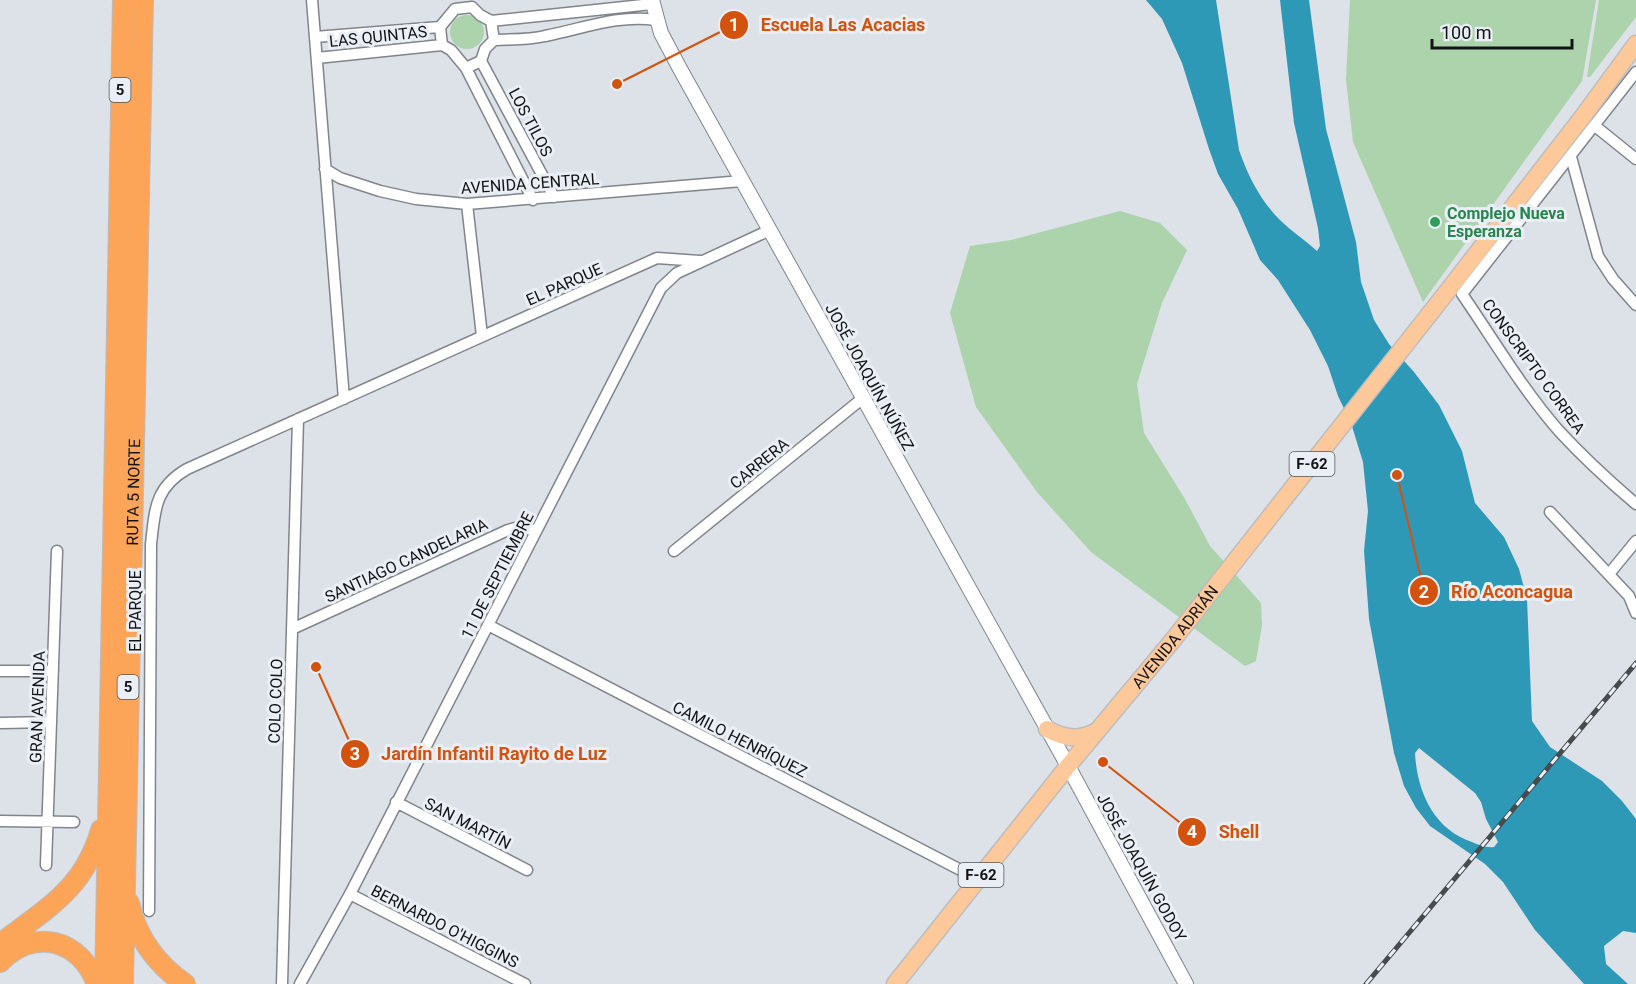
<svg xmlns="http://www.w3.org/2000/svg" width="1636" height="984" font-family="Roboto,sans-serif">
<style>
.green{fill:#acd3ac}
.water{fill:#2e98b7;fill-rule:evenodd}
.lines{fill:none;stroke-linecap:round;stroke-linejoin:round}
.minor-casing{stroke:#81858b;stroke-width:13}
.tertiary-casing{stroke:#81858b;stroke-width:16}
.primary-casing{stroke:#bdbdbe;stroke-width:19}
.motorway-casing{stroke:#bdbdbe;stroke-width:22}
.minor{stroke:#fff;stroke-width:10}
.tertiary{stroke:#fff;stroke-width:14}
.primary{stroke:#fdc89a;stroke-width:16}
.motorway{stroke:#fca457;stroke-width:20}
.rail-casing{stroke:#484b4e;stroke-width:5}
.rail{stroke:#eaeef5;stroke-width:3;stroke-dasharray:9;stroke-linecap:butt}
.leisure-dot{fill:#2e9e5b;stroke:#eaeef5;stroke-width:2}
.labels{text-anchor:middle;stroke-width:6;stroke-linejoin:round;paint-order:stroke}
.shield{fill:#eaeef5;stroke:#535559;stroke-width:1.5}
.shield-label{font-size:15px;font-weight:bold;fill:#121416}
.street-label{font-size:16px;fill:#121416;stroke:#eaeef5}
.leisure-label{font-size:16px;font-weight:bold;fill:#27864d;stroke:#eaeef5;text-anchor:start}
.leader{fill:none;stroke:#d3520d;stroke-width:2}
.callout-dot{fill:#d3520d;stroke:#eaeef5;stroke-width:2}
.mark-label{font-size:18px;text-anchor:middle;font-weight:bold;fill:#fff}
.callout-label{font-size:18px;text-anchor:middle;font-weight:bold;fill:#d3520d;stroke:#eaeef5;stroke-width:6;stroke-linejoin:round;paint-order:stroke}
</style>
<rect width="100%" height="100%" fill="#dde1e8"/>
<!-- green -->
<path class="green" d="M1350 0H1596L1582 81 1423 302 1353 142 1346 79Z
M1599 0H1636V17L1590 77H1587Z
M450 32a17 17 0 1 1 34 0a17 17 0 1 1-34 0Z
M1120 211 1160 223 1187 250 1162 303 1137 384 1144 433 1185 499 1210 546 1261 603 1262 625 1256 661 1245 666 1091 552 1037 492 976 407 950 313 970 246 1011 240Z"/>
<!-- water -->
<path class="water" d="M1146 0H1216L1239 150C1248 176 1260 200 1280 220 1291 231 1305 240 1317 251L1320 246 1318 228 1294 123 1280 0H1309L1326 129 1356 242 1361 282 1374 320 1389 344 1414 372 1439 405 1462 451 1475 503 1504 537 1519 569 1527 599 1532 721 1550 747 1602 781 1622 801 1636 819V933L1623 931 1604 946 1606 964 1628 984H1584L1535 930 1503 882 1485 864 1430 826 1416 808 1404 786 1394 753 1369 619 1364 551 1368 511 1363 462 1351 423 1338 396 1328 366 1310 330 1278 280 1260 260 1238 209 1218 174 1209 149 1182 63 1162 19ZM1419 748 1475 793 1481 802 1486 819 1498 842 1494 847C1486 848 1479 845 1472 842 1433 829 1417 791 1415 753Z"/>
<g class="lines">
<!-- minor casing -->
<g class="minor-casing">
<path id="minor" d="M312 0 344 399
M491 21 652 4
M315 37 440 27
M494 40C511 39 529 40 545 36 582 29 618 14 656 20
M317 58 442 45
M481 61 554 197
M466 68 481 61 485 49 494 40 491 21 480 15 472 7 455 9 440 27 442 45 451 50 466 68 533 200
M1636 72 1462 294C1493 339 1523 390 1559 431 1583 457 1609 481 1636 504
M1595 126 1636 159
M1571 157 1598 256 1613 279 1636 305
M325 169 340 178 380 191 416 199 467 204 742 181
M467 204 482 336
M1550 512 1629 596 1636 613
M674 551 863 398
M1609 574 1636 541
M488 625 978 879
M292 629 508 530 515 528 536 530
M0 671H53
M0 723 51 722
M396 802 527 870
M0 821 74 822
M46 865 57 551
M350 894 525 984
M149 911 151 544C155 511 154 488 187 469L657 258 700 261
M282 984 298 419
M300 984 350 894 661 288 677 273 770 230"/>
</g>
<!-- tertiary casing -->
<g class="tertiary-casing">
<path id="tertiary" d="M652 0 661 33 679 67 1068 766 1186 984"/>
</g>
<!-- primary casing -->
<g class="primary-casing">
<g id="primary">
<path d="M1047 729C1063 738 1078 741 1095 732"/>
<path id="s1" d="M895 984 1068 766 1173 640 1450 288 1581 119 1636 44"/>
</g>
</g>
<!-- motorway casing -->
<g class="motorway-casing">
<g id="motorway">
<path d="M129 903C137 938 156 964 185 984"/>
<path d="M0 944C47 908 84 889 101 830"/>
<path d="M0 962C34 927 80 939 97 984"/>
<path d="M105 984 123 0"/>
<path id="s2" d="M123 984 143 0"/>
</g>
</g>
<!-- minor -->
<use href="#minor" class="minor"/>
<!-- tertiary -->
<use href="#tertiary" class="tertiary"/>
<!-- primary -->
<use href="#primary" class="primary"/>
<!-- motorway -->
<use href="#motorway" class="motorway"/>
<!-- rail casing -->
<g class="rail-casing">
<path id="rail" d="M1366 984 1636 663"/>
</g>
<!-- rail -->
<use href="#rail" class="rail"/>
</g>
<!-- markers -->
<circle class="leisure-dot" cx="1435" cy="222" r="6"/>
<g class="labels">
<!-- shield labels -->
<g class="shield">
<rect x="109.5" y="78" width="21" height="24" rx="4.5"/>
<rect x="1289.5" y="452" width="45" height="24" rx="4.5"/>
<rect x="117.5" y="675" width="21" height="24" rx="4.5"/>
<rect x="958.5" y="863" width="45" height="24" rx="4.5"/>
</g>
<g class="shield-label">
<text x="120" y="95">5</text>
<text x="1312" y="469">F-62</text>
<text x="128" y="692">5</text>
<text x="981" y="880">F-62</text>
</g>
<!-- street labels -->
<g class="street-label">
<text transform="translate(378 36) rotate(-6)" y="6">LAS QUINTAS</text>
<text transform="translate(531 122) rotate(62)" y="6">LOS TILOS</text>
<text transform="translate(530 183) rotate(-4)" y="6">AVENIDA CENTRAL</text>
<text transform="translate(564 284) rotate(-24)" y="6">EL PARQUE</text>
<text transform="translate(1534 366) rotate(54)" y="6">CONSCRIPTO CORREA</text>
<text transform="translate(870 377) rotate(61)" y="6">JOSÉ JOAQUÍN NÚÑEZ</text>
<text transform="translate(759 463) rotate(-39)" y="6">CARRERA</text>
<text dy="6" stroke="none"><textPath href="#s2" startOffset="492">RUTA 5 NORTE</textPath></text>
<text transform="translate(406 560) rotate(-25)" y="6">SANTIAGO CANDELARIA</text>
<text transform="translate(497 575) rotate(-63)" y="6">11 DE SEPTIEMBRE</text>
<text transform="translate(135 611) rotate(-90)" y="6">EL PARQUE</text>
<text dy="6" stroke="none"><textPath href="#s1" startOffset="446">AVENIDA ADRIÁN</textPath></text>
<text transform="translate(275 701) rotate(-88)" y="6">COLO COLO</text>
<text transform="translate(37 707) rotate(-88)" y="6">GRAN AVENIDA</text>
<text transform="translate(740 739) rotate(27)" y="6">CAMILO HENRÍQUEZ</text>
<text transform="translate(468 823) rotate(27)" y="6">SAN MARTÍN</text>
<text transform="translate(1142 867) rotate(61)" y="6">JOSÉ JOAQUÍN GODOY</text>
<text transform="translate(445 926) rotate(27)" y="6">BERNARDO O'HIGGINS</text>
</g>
<!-- leisure labels -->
<g class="leisure-label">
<text x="1447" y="219">Complejo Nueva<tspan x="1447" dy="18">Esperanza</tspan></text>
</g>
</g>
<!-- callouts -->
<path class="leader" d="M617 84L734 25M1397 475L1424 591M316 667L355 754M1103 762L1192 832"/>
<g class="callout-dot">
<circle cx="617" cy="84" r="6"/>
<circle cx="1397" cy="475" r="6"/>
<circle cx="316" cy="667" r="6"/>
<circle cx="1103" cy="762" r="6"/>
<circle cx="734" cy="25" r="15"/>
<circle cx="1424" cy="591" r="15"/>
<circle cx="355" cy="754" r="15"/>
<circle cx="1192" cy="832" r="15"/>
</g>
<g class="mark-label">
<text x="734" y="31">1</text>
<text x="1424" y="598">2</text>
<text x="355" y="760">3</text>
<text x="1192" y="838">4</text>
</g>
<g class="callout-label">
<text x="843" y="31">Escuela Las Acacias</text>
<text x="1512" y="598">Río Aconcagua</text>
<text x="494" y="760">Jardín Infantil Rayito de Luz</text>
<text x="1239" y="838">Shell</text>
</g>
<!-- scale -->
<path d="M1432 39v9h140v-9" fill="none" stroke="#121416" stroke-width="3"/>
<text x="1441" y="39" font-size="18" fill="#121416" stroke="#eaeef5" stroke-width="4.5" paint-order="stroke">100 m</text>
</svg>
